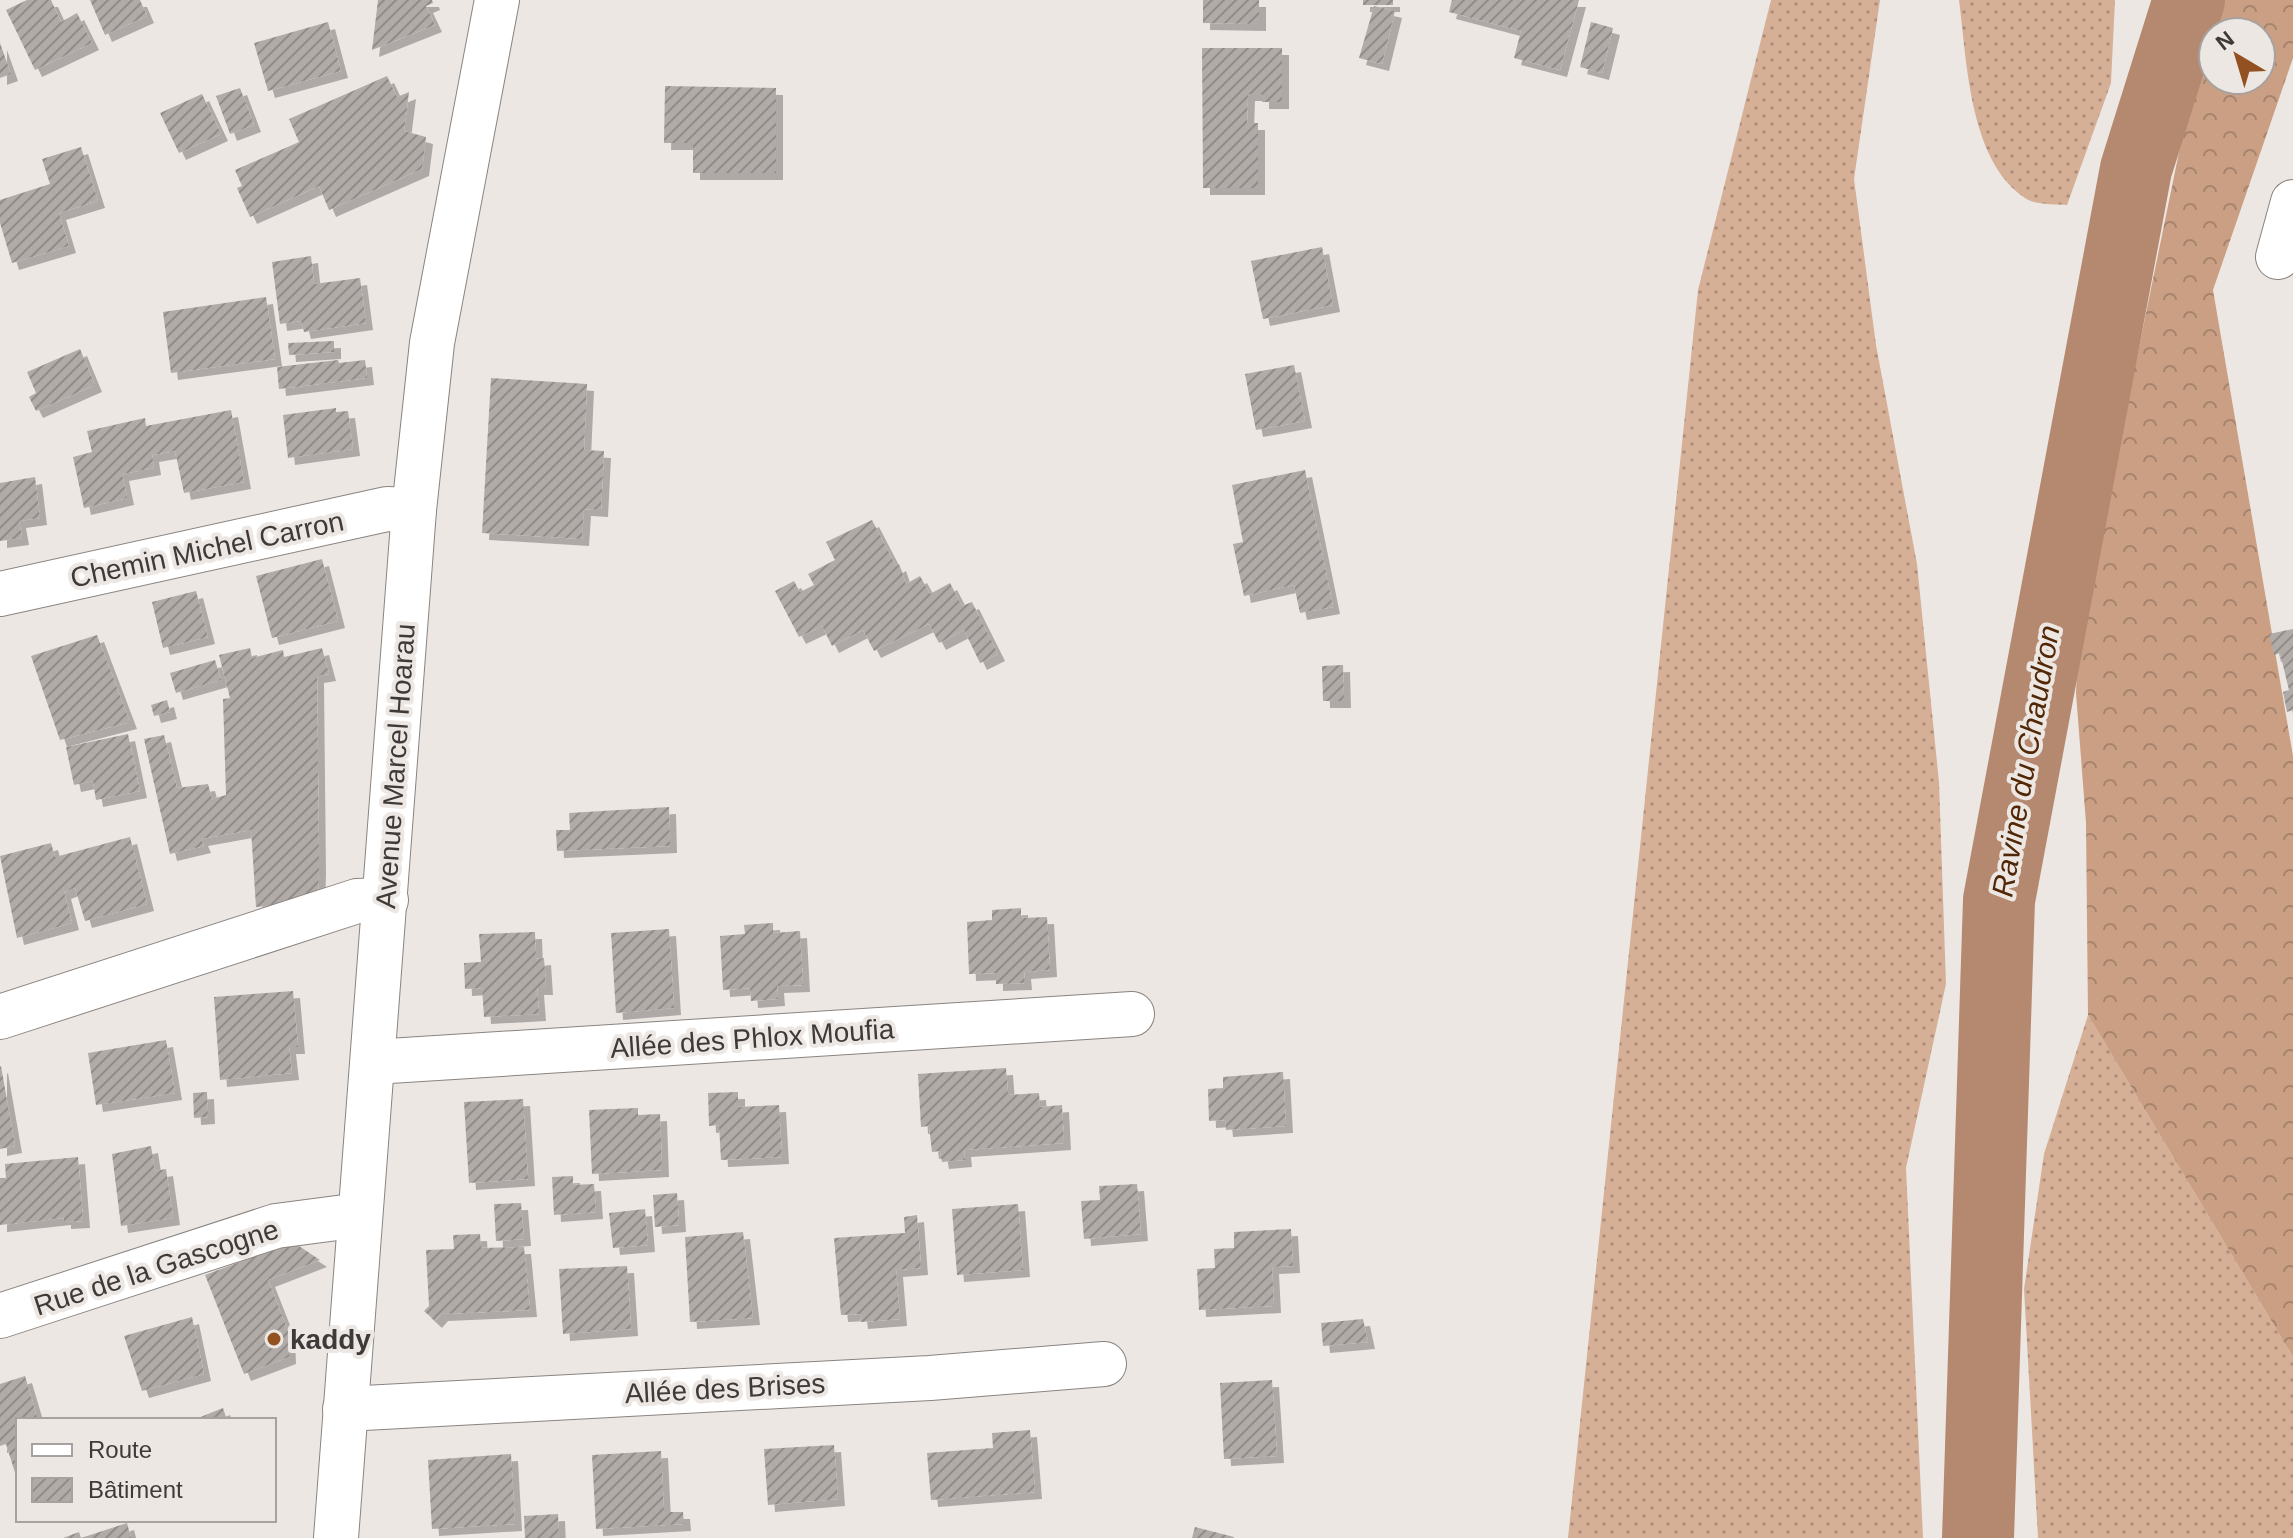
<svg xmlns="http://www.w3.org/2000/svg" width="2293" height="1538" font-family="Helvetica,sans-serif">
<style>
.grass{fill:url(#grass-dots)}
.forest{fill:url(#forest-crowns);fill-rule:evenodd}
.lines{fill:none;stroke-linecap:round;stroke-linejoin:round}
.river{stroke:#b5896f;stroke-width:72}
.building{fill:url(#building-hatch);filter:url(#shadow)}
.street-casing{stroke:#8a8481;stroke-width:46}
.secondary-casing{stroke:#8a8481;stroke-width:46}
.street{stroke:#fff;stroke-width:44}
.secondary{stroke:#fff;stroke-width:44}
.poi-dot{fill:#935020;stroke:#ede7e3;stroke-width:3}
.labels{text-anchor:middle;stroke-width:8;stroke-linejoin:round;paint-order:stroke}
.street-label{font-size:28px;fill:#3d3a39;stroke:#ede7e3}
.poi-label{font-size:28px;font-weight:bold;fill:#3d3a39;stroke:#ede7e3;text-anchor:start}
.water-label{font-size:30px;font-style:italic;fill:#512706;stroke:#ede7e3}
</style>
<defs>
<pattern id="grass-dots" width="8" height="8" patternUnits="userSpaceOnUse" patternTransform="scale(2)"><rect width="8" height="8" fill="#d6af97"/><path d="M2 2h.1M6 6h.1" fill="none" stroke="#af8f7c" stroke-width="1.8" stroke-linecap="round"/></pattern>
<pattern id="forest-crowns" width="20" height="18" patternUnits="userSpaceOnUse" patternTransform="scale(2)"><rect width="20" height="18" fill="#cb9f83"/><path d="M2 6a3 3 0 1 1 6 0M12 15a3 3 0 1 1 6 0" fill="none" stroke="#a6836c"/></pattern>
<pattern id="building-hatch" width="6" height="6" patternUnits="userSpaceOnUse" patternTransform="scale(2)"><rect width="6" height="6" fill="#b1aba7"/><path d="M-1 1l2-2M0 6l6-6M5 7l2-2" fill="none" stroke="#918c89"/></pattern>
<filter id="shadow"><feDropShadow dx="7" dy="7" stdDeviation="0" flood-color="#0004"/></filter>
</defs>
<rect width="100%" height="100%" fill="#ede7e3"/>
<!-- grass -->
<path class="grass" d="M1771 0H1880L1854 179 1876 345 1917 564 1939 782 1946 984 1906 1168 1923 1538H1568L1698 290Z
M1959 0H2115L2111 83 2067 205C2055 204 2034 205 2025 198 1969 161 1967 61 1959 0Z
M2088 1015 2293 1357V1538H2038L2024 1289 2044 1154Z"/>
<!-- forest -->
<path class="forest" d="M2216 0H2293V58L2213 290 2293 756V1357L2088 1015 2086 823 2076 693 2078 645 2203 35ZM2213 32H2261V80H2213Z"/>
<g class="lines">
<!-- river -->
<path class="river" d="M1978 1538 1999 900 2136 169 2189 0"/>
</g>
<!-- building -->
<path class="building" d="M27 0H51L61 22 77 13 92 43 35 70 6 10Z
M90 0H140L147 16 105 35Z
M378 0H432L433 3 426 6 435 25 372 50Z
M1203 0H1259V24L1203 23Z
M1363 0H1393V5H1363Z
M1452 0H1579L1560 70 1514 58 1521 31 1449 12Z
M1374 6 1395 11 1382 64 1359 58Z
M328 22 341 71 268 91 254 43Z
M1591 22 1613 28 1602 73 1580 67Z
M0 43 11 74 0 78Z
M1202 48H1282V102H1262V94H1248L1247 123H1258V188H1203Z
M387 76 397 97 409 92 404 131 426 137 422 169 329 210 319 186 250 217 237 188 242 186 235 170 299 142 289 119Z
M665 86 776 88V173H693V143H664Z
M240 88 254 125 230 134 216 96Z
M202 94 221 134 179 153 160 113Z
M81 147 98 201 59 213 69 246 12 263 0 223V200L50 184 42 159Z
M1322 247 1333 305 1263 319 1251 261Z
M311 256 314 284 360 278 366 323 304 332 301 321 280 324 272 262Z
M266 297 275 359 171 373 163 312Z
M334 341V352L289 355 288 343Z
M80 349 95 385 36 411 29 397 36 393 27 372Z
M338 360 339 363 365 360 367 378 279 389 277 367Z
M1294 365 1305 421 1256 430 1245 374Z
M491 378 587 384 584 450 604 451 601 510 584 509 582 539 482 533Z
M336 408V412L348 411 353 449 288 458 283 415Z
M231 410 244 482 184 493 175 451 152 455 154 468 122 474 127 498 84 508 73 457 92 452 87 431 145 418 146 426Z
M1305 470 1333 607 1300 613 1294 585 1244 596 1233 544 1243 542 1232 485Z
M35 477 40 518 19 521 22 538 0 541V483Z
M872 520 896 566 899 564 906 584 920 576 930 594 950 583 962 606 972 602 998 654 980 663 964 630 939 643 929 624 874 651 863 630 832 646 822 626 799 637 775 591 794 581 800 592 814 585 808 574 835 560 826 542Z
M322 559 338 621 272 638 256 576Z
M196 591 208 637 163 648 152 602Z
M2293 629V710L2287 712 2283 692 2289 690 2280 653 2274 655 2269 634Z
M97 635 130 722 60 740 31 656Z
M250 648 252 658 283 650 284 657 322 648 329 674 317 676 319 867 318 899 310 902 256 907 251 830 201 839 204 846 170 854 144 739 164 735 177 788 208 784 212 799 226 795 223 699 230 698 219 655Z
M215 660 221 680 176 693 170 673Z
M1343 665 1344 701H1323L1322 666Z
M167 700 170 712 154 716 151 705Z
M128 734 140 791 96 800 93 781 74 785 66 747Z
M669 807 670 846 557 851 556 830H570L569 813Z
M130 837 147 904 85 921 75 888 64 892 72 923 17 938 0 856 51 843 55 857Z
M1021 908V918L1047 917 1050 970 1024 972 1025 983 996 984V973L969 974 967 922 992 920V910Z
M773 923V933L800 931 803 985 777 986 778 999 751 1001 750 988 723 990 720 936 745 934 744 925Z
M669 929 674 1008 616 1013 611 933Z
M535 932 536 959 544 958 546 988H537L539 1014 484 1017 482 988 465 989 464 963 481 962 479 934Z
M293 991 298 1047H289L292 1073 220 1080 214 997Z
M166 1040 175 1093 96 1105 88 1053Z
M1 1066 15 1146 0 1149V1067Z
M1006 1068 1008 1095 1039 1093 1040 1107 1062 1105 1064 1143 964 1150 965 1160 942 1162 940 1151 932 1152 929 1126 921 1127 918 1074Z
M1283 1072 1286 1126 1226 1130 1225 1120 1209 1121 1208 1089 1223 1088V1077Z
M207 1092 208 1117 194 1118 193 1093Z
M738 1092V1107L779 1105 782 1157 721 1160 719 1125 709 1126 708 1093Z
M523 1099 528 1179 469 1183 464 1102Z
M638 1108V1115L660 1114 662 1170 592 1174 589 1110Z
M151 1146 155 1171 166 1169 173 1218 121 1226 112 1154Z
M78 1157 83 1221 64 1222V1218L0 1225V1178H6L5 1164Z
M573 1176V1185L594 1184 596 1212 554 1215 552 1177Z
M1137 1184 1141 1234 1084 1239 1081 1201 1100 1200 1099 1186Z
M677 1193 679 1225 655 1227 653 1195Z
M521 1203 524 1239 496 1241 494 1204Z
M1018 1204 1023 1270 957 1275 952 1209Z
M645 1209 648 1245 613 1248 609 1213Z
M917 1215 921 1268 896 1270 900 1319 861 1322 860 1314 841 1315 834 1238 905 1233 904 1217Z
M1291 1229 1293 1266 1272 1267 1274 1306 1199 1310 1197 1269 1215 1268 1214 1249 1234 1248V1232Z
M743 1232 753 1318 690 1322 685 1237Z
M480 1234 481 1248 524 1247 530 1310 441 1314 435 1321 424 1311 429 1306 426 1250 454 1249 453 1235Z
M293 1242 320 1260 268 1280 288 1331 289 1357 244 1374 205 1275Z
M627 1266 631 1329 563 1334 559 1269Z
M192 1317 204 1374 142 1391 124 1336Z
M1363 1319 1368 1342 1323 1346 1321 1323Z
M25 1376 38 1420H18L17 1479 6 1444 0 1446V1384Z
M1272 1380 1277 1456 1224 1459 1220 1383Z
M223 1408 227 1420H193Z
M1030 1430 1035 1492 931 1500 927 1453 993 1448 992 1433Z
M834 1445 838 1499 768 1505 764 1449Z
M661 1451 664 1512H683L684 1524 596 1529 592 1455Z
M511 1454 515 1524 432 1529 428 1460Z
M558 1514 559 1538H525L524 1516Z
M127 1523 131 1538H63L79 1532 81 1538Z
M1195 1527 1234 1537 1233 1538H1192Z"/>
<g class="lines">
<!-- street casing -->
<g class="street-casing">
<path id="street" d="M2278 257 2293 202
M0 594 387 509 414 510
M0 1017 357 901 386 900
M373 1062 1132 1014
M0 1316 276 1226 360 1215
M345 1409 930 1378 1104 1364"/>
</g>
<!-- secondary casing -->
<g class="secondary-casing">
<path id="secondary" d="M336 1538 414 510 432 343 497 0"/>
</g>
<!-- street -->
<use href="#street" class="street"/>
<!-- secondary -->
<use href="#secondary" class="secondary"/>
</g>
<!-- markers -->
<circle class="poi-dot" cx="274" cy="1339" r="8"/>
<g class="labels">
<!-- street labels -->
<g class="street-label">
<text transform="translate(207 549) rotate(-12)" y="10">Chemin Michel Carron</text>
<text transform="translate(395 766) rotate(-86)" y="10">Avenue Marcel Hoarau</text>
<text transform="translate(752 1038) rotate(-4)" y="10">Allée des Phlox Moufia</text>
<text transform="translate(156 1267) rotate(-18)" y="10">Rue de la Gascogne</text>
<text transform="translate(725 1388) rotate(-3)" y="10">Allée des Brises</text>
</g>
<!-- poi labels -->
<g class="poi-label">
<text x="290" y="1349">kaddy</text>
</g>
<!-- water labels -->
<g class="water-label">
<text transform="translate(2026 761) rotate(-80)" y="10">Ravine du Chaudron</text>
</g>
</g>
<!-- legend -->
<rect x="16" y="1418" width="260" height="104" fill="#ede7e3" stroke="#a7a29f" stroke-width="2"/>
<rect x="32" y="1444" width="40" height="12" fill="#ffffff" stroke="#a7a29f" stroke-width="2"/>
<text x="88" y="1458" font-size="24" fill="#3d3a39">Route</text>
<rect x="32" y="1478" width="40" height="24" fill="url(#building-hatch)" stroke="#a7a29f" stroke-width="2"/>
<text x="88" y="1498" font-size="24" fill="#3d3a39">Bâtiment</text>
<!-- north arrow -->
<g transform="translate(2237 56) rotate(322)"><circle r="38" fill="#ede7e3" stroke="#a7a29f" stroke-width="2"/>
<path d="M0-6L14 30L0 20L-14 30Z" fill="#935020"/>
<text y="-12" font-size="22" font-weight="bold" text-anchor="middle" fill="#3d3a39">N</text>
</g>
</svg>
